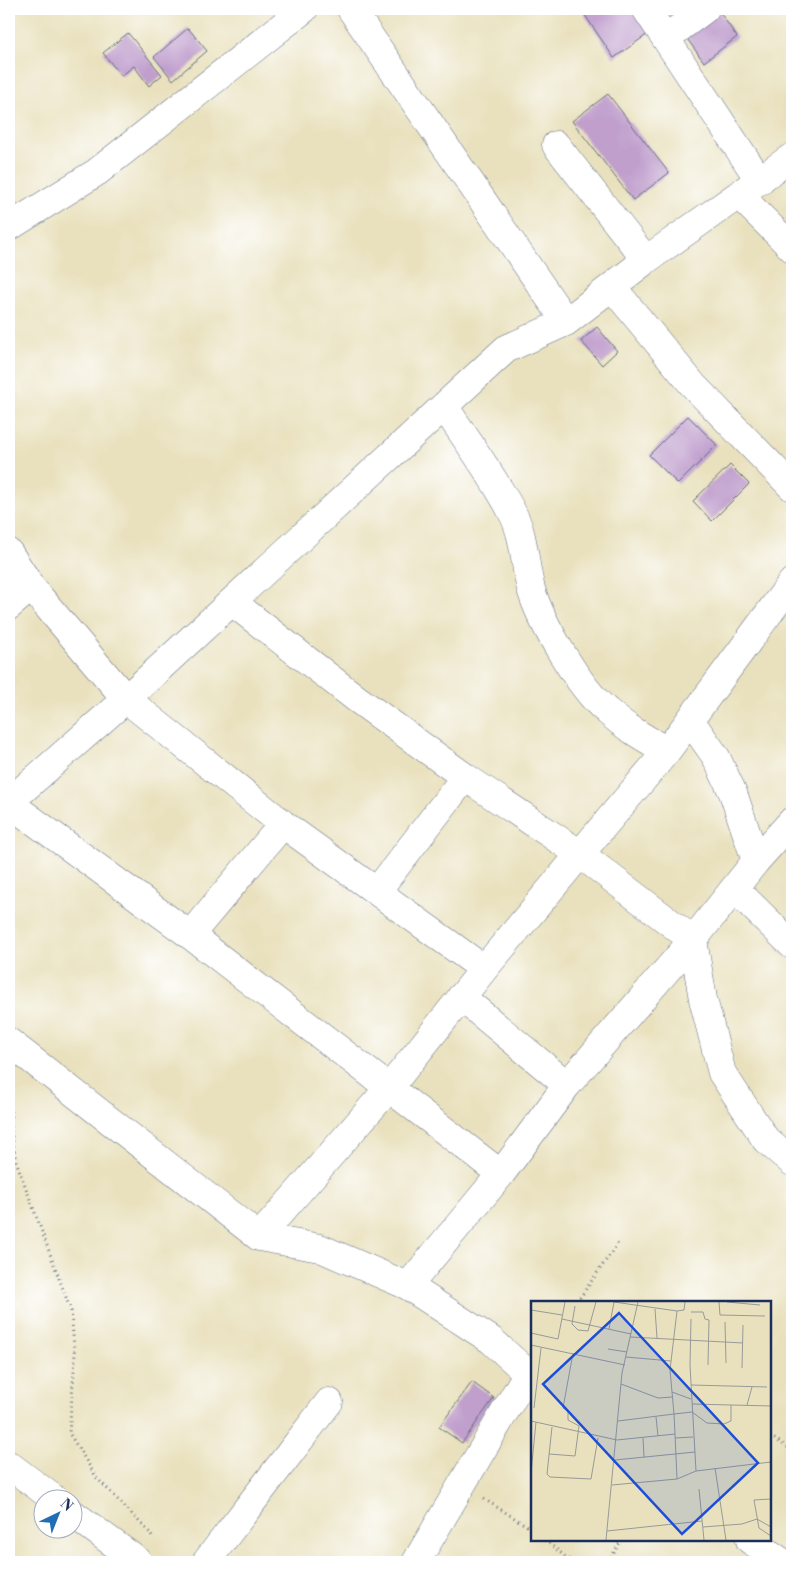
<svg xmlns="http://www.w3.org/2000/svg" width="801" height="1571" font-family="'Libre Bodoni',serif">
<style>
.building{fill:#c09fcd}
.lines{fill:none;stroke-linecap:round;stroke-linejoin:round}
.street-casing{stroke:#636d80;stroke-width:29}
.path{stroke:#636d80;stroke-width:3;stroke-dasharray:1 4;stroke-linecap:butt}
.street{stroke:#fff;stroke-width:28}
.inset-road{fill:none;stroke:#979a98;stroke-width:1}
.view{fill:#1d4ed8;fill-opacity:0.15;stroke:#1d4ed8;stroke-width:2.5}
.inset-edge{fill:none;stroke:#1b2f5e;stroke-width:2.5}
</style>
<rect width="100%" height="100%" fill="#fff"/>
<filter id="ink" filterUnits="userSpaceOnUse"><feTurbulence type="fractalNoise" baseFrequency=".02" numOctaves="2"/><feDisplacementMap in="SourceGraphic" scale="10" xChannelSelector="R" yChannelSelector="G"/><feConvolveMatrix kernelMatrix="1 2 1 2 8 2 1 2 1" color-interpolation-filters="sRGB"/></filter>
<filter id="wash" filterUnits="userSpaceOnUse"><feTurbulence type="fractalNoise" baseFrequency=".0096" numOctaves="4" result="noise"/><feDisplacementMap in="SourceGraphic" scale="20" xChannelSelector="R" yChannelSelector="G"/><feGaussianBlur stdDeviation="1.12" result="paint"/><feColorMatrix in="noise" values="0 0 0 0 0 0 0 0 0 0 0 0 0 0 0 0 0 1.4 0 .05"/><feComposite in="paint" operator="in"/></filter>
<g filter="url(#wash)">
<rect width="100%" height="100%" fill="#e9e1be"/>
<g id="blocks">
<!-- building -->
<path class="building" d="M591 9H637L652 31 614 58 584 14Z
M719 11 737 37 704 62 685 36Z
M188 28 207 51 173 80 154 57Z
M128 33 162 75 149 86 134 66 121 76 103 53Z
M608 94 669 173 633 200 572 121Z
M597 327 617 351 602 365 581 341Z
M688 416 717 445 678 484 649 455Z
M730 465 749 484 712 521 693 501Z
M472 1382 494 1398 462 1443 439 1427Z"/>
</g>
</g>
<g filter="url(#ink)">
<use href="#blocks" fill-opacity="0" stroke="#636d80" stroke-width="1"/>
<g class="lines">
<!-- street casing -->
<g class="street-casing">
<path id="street" d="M351 9 566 322
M646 9 760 181
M666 38 705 9
M556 145 646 260
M740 196 792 248
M9 227 97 172 304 9
M612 287 693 385 792 487
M444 406C467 441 493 475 512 512 525 536 524 564 531 589 541 623 580 689 607 711 625 727 646 739 667 751
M9 553 31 587 126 699 283 824 484 969 580 854 693 940 703 999 722 1073 766 1140 792 1162
M232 602 357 699 465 777 580 854 667 751 792 582
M9 606 31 587
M690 720 716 757 733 793 756 861
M9 802 126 699 506 349 566 322 646 260 792 157
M9 803 190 935 501 1174
M736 890 792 945
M377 891 465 777
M190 935 283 824
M461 997 567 1085
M9 1042 259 1237 320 1248 408 1286 491 1340 532 1377
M259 1237 389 1088 484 969
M408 1286 501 1174 567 1085 693 940 756 861 792 821
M9 1465 53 1498
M72 1513 139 1562
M750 1540 782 1562
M206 1562 329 1402
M416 1562 527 1374"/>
</g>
<!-- path -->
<path class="path" d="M10 1076 11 1130 16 1161 71 1311 75 1359 69 1433 97 1478 150 1533 153 1539
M577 1302 618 1243
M770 1436 792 1450
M484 1499 532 1529
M545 1540 572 1562
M609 1562 621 1540"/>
<!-- street -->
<use href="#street" class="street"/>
</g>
</g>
<!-- overview -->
<g transform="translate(531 1301)">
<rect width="240" height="240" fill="#e9e1be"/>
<path class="inset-road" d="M83 1 146 10M188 1 189 14 234 15M196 1 229 4M44 5 41 23 47 29 57 30 65 1M124 8 126 37M0 9 31 14M160 11H172L174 18 178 19 177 64M31 18 100 33M160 18 159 64 165 170M194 21 195 62M78 28 83 1M0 32 27 38 34 1M99 36 212 42M0 44 94 64M77 48 96 51M95 56 140 60M211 67 212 24M90 83 127 97 142 96M160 84 236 86M141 91 160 98M161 103 240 105M216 104 221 86M3 107 10 47M125 116 127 135M0 120 86 139 144 133 143 113 161 111 176 122 193 123 200 120V104M87 120 143 113 139 69 146 10 153 9 154 1M21 126 16 173 19 176 60 178 67 137M144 133 146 178M112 137 113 156M144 137 162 136M18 153 44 155 48 125 37 119V110L32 107 42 52M84 159 164 151M184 167 195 239M0 172 5 121M81 184 146 178 165 170 240 161M168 188 173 239M240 198 223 199 228 227 240 235M172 226 211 223 226 218 240 226M76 230 171 220M75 239 91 72 107 1"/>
<path class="view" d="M88 12 227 162 151 233 12 83Z"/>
<rect width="240" height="240" class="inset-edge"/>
</g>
<!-- margin -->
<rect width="801" height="1571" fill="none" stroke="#fff" stroke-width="30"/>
<!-- north arrow -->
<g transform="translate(58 1514) rotate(43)"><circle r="24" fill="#ffffff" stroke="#a4acbf"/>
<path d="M0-4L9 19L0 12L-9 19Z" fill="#1f6fb2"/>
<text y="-8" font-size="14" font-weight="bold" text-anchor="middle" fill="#1b2f5e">N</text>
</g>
</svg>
